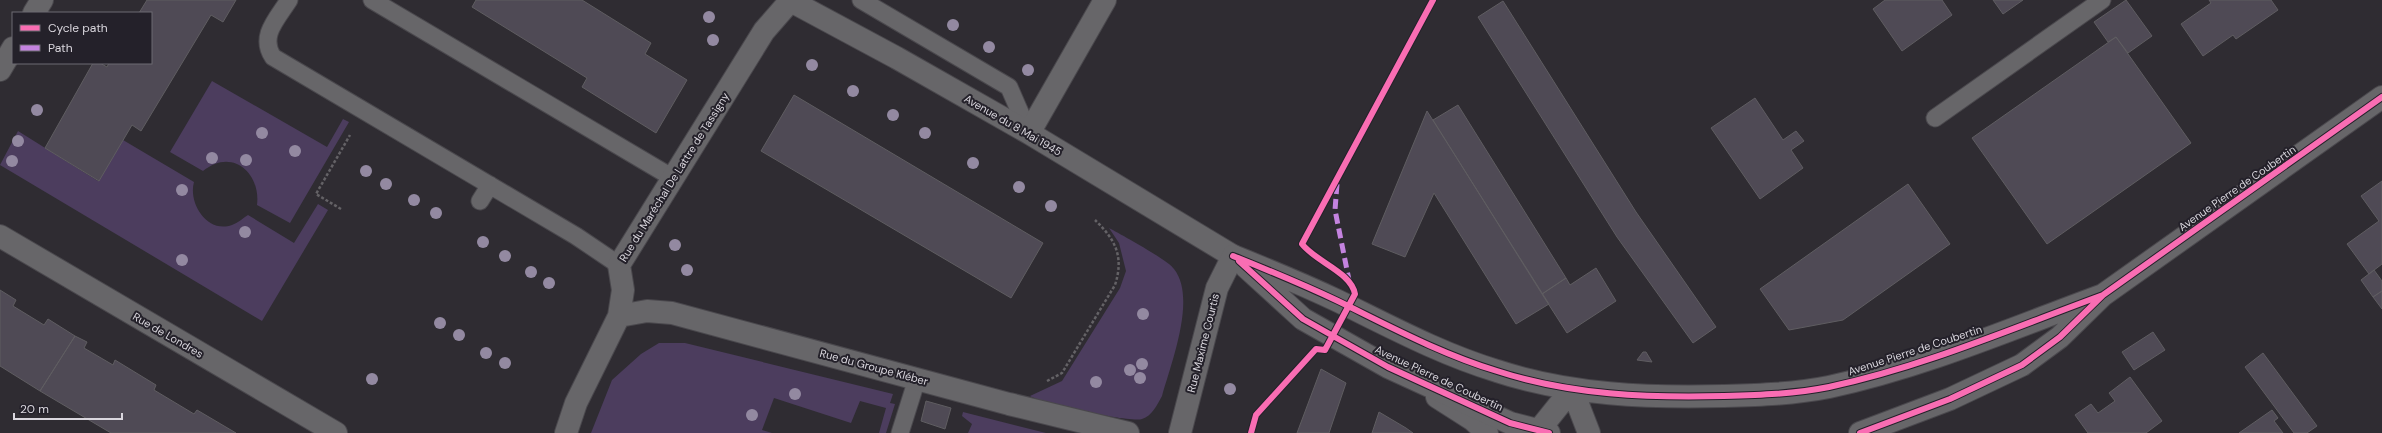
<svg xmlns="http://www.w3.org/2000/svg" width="2382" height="433" font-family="'DM Sans',sans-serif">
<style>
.green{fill:#4c3d5e}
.building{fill:#4f4a55;stroke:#5f5d61}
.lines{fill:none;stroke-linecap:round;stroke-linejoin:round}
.service-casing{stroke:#4a484d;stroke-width:19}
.minor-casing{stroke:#4a484d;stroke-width:24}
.tertiary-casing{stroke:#4a484d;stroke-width:24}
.path{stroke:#646266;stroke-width:2.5;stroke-dasharray:3 2;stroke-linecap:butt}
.service{stroke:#676669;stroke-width:17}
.minor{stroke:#676669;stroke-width:22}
.tertiary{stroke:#676669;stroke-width:22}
.quiet{stroke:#c483df;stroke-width:5;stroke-dasharray:10 5;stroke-linecap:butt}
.cycleway-casing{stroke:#24212a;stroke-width:8}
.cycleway{stroke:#f96db3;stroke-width:6}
.tree{fill:#9389a1}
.labels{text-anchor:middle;stroke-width:4;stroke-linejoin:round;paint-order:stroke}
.street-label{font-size:11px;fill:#dad7de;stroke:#24212a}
</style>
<rect width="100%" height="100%" fill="#2f2c32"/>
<!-- green -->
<path class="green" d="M212 81 327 147 343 119 349 122 290 223 257 205C261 173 232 147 203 171L170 152Z
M18 131 98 181 123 140 194 182C188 203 207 234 232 225 238 223 243 218 248 215L294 243 318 204 328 210 262 321 0 165Z
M1109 228C1122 235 1168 260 1174 269 1197 298 1171 363 1162 396 1157 405 1152 416 1142 419 1130 423 1041 403 1030 396L1062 381 1120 288 1126 271 1119 243Z
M659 343H685L893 394 890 403 895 404 886 433H879L886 408 860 401 851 423 774 398 762 430 772 433H591L612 380 641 354Z
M963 412 1046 433H968L972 424 962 416Z"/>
<!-- building -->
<path class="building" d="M147 0H236L223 22 211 15 141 131 132 125 99 181 45 148 93 63H100L107 67 109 63H151V13H139Z
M476 0H582L651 43 645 54 687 80 656 133 582 87 587 78 472 7Z
M1885 0H1942L1952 15 1902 51 1873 9Z
M1993 0H2023L2003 14Z
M2126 0 2152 36 2128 53 2116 37 2108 42 2094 22Z
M2209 0H2271L2278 10 2236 39 2233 35 2203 56 2181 24 2211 3Z
M1503 1 1636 212 1716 327 1693 343 1617 237 1478 17Z
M2116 37 2191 143 2047 244 1972 138Z
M794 95 1043 243 1011 298 761 151Z
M1755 98 1783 140 1796 131 1804 141 1791 150 1803 168 1760 199 1711 128Z
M1458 105 1566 278 1542 294 1433 120Z
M1427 111 1549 304 1516 324 1434 193 1405 257 1372 244Z
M2382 181V264L2369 274 2347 244 2379 221 2361 196Z
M1908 184 1950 244 1843 320 1789 330 1760 289Z
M1596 268 1616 301 1567 333 1542 294 1566 278 1570 285Z
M2374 270 2382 281V291L2373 297 2361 280Z
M0 290 16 300 13 306 44 325 48 319 75 336 40 391 0 366Z
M2382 291V309L2373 297Z
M2153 332 2165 350 2134 370 2122 352Z
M75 336 87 342 84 348 113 365 115 360 156 385 154 390 194 414 197 410 236 433H111L40 391Z
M1643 352H1646L1652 362 1637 360Z
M2263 353 2317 426 2307 433H2294L2245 367Z
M1321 369 1346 383 1329 433H1297Z
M2130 377 2162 421 2146 433H2088L2075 415 2091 404 2098 413 2115 401 2109 393Z
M926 401 951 408 945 429 921 421Z
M2272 410 2278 418 2274 421 2283 433H2239Z
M1379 412 1406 428 1413 433H1372Z"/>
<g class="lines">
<!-- service casing -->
<g class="service-casing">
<path id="service" d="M289 0C277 19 259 36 273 57L576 236 619 265
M372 0 673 178
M861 0 1009 87 1029 133
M1935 118 2102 0
M480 201 490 185
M900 433 917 379"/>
</g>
<!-- minor casing -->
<g class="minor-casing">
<path id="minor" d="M789 0 897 58 1029 133 1233 256
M34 13 42 0
M0 70 13 48
M1029 133 1105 0
M0 236 336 433
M619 316 647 311 672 313 1009 404 1128 433
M1437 397 1473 420 1487 433
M566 433 576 403 619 316 623 290 619 265 764 31 791 0"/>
</g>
<!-- tertiary casing -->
<g class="tertiary-casing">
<path id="tertiary" d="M1233 256C1268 270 1304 285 1338 301 1391 327 1441 354 1497 371 1570 395 1648 398 1724 396 1759 395 1794 394 1829 387 1923 367 2013 328 2103 295
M1246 267 1303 319 1388 367 1510 423 1549 433
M1539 430 1572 389 1589 433
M1180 433 1217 288 1233 256
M1860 433 1950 399 2022 365 2060 337 2103 295 2382 97"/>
</g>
<!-- path -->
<path class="path" d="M341 209 316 194 350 135
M1047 381 1062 373 1115 285C1124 257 1116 240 1095 220"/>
<!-- service -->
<use href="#service" class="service"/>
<!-- minor -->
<use href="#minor" class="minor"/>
<!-- tertiary -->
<use href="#tertiary" class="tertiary"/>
<!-- quiet -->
<path class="quiet" d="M1337 184 1335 210 1349 280"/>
<!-- cycleway casing -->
<g class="cycleway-casing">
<path id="cycleway" d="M1233 256C1268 270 1304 285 1338 301 1391 327 1441 354 1497 371 1570 395 1648 398 1724 396 1759 395 1794 394 1829 387 1923 367 2013 328 2103 295
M1239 261 1303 319 1388 367 1510 423 1549 433
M1251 433 1256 415 1316 349 1325 350 1355 294C1351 272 1316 262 1302 244L1433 0
M1860 433 1950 399 2022 365 2060 337 2103 295 2382 97"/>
</g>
<!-- cycleway -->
<use href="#cycleway" class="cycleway"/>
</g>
<!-- trees -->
<g class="tree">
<circle cx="709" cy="17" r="6"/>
<circle cx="953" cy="25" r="6"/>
<circle cx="713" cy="40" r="6"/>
<circle cx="989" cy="47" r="6"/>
<circle cx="812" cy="65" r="6"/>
<circle cx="1028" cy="70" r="6"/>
<circle cx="853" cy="91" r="6"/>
<circle cx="37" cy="110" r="6"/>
<circle cx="893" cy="115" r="6"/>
<circle cx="262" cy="133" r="6"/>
<circle cx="925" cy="133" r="6"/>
<circle cx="18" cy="141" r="6"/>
<circle cx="295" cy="151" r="6"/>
<circle cx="212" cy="158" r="6"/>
<circle cx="246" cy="160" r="6"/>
<circle cx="12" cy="161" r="6"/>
<circle cx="973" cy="163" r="6"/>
<circle cx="366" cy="171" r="6"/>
<circle cx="386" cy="184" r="6"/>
<circle cx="1019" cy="187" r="6"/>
<circle cx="182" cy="190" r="6"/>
<circle cx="414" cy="200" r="6"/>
<circle cx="1051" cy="206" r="6"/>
<circle cx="436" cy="213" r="6"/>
<circle cx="245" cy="232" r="6"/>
<circle cx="483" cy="242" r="6"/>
<circle cx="675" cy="245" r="6"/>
<circle cx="505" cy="256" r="6"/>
<circle cx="182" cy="260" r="6"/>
<circle cx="687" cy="270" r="6"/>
<circle cx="531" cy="272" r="6"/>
<circle cx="549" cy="283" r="6"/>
<circle cx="1143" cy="314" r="6"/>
<circle cx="440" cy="323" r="6"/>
<circle cx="459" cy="335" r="6"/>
<circle cx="486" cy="353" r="6"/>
<circle cx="505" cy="363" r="6"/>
<circle cx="1142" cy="364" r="6"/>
<circle cx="1130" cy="370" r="6"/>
<circle cx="1140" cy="378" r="6"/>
<circle cx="372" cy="379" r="6"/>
<circle cx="1096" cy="382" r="6"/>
<circle cx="1230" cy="389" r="6"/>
<circle cx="795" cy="394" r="6"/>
<circle cx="752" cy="415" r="6"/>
</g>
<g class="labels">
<!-- street labels -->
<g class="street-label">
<text transform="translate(1013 125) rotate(30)" y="4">Avenue du 8 Mai 1945</text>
<text transform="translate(674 177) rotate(-58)" y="4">Rue du Maréchal De Lattre de Tassigny</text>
<text transform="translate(2237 188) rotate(-35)" y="4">Avenue Pierre de Coubertin</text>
<text transform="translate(168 335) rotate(30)" y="4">Rue de Londres</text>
<text transform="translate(1203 343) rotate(-76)" y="4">Rue Maxime Courtis</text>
<text transform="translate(1915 350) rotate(-18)" y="4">Avenue Pierre de Coubertin</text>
<text transform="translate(874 367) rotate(15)" y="4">Rue du Groupe Kléber</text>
<text transform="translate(1439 378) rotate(25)" y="4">Avenue Pierre de Coubertin</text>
</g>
</g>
<!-- legend -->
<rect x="12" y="12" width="140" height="52" fill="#24212a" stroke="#6d6a72"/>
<rect x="20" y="25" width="20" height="6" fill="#f96db3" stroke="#6d6a72"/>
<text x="48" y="32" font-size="12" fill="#dad7de">Cycle path</text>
<rect x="20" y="45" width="20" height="6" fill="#c483df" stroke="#6d6a72"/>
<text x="48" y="52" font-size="12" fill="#dad7de">Path</text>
<!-- scale -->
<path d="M14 413v6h108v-6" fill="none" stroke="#dad7de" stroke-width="2"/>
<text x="20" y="413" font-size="12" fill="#dad7de" stroke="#24212a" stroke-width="3" paint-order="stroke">20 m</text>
</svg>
